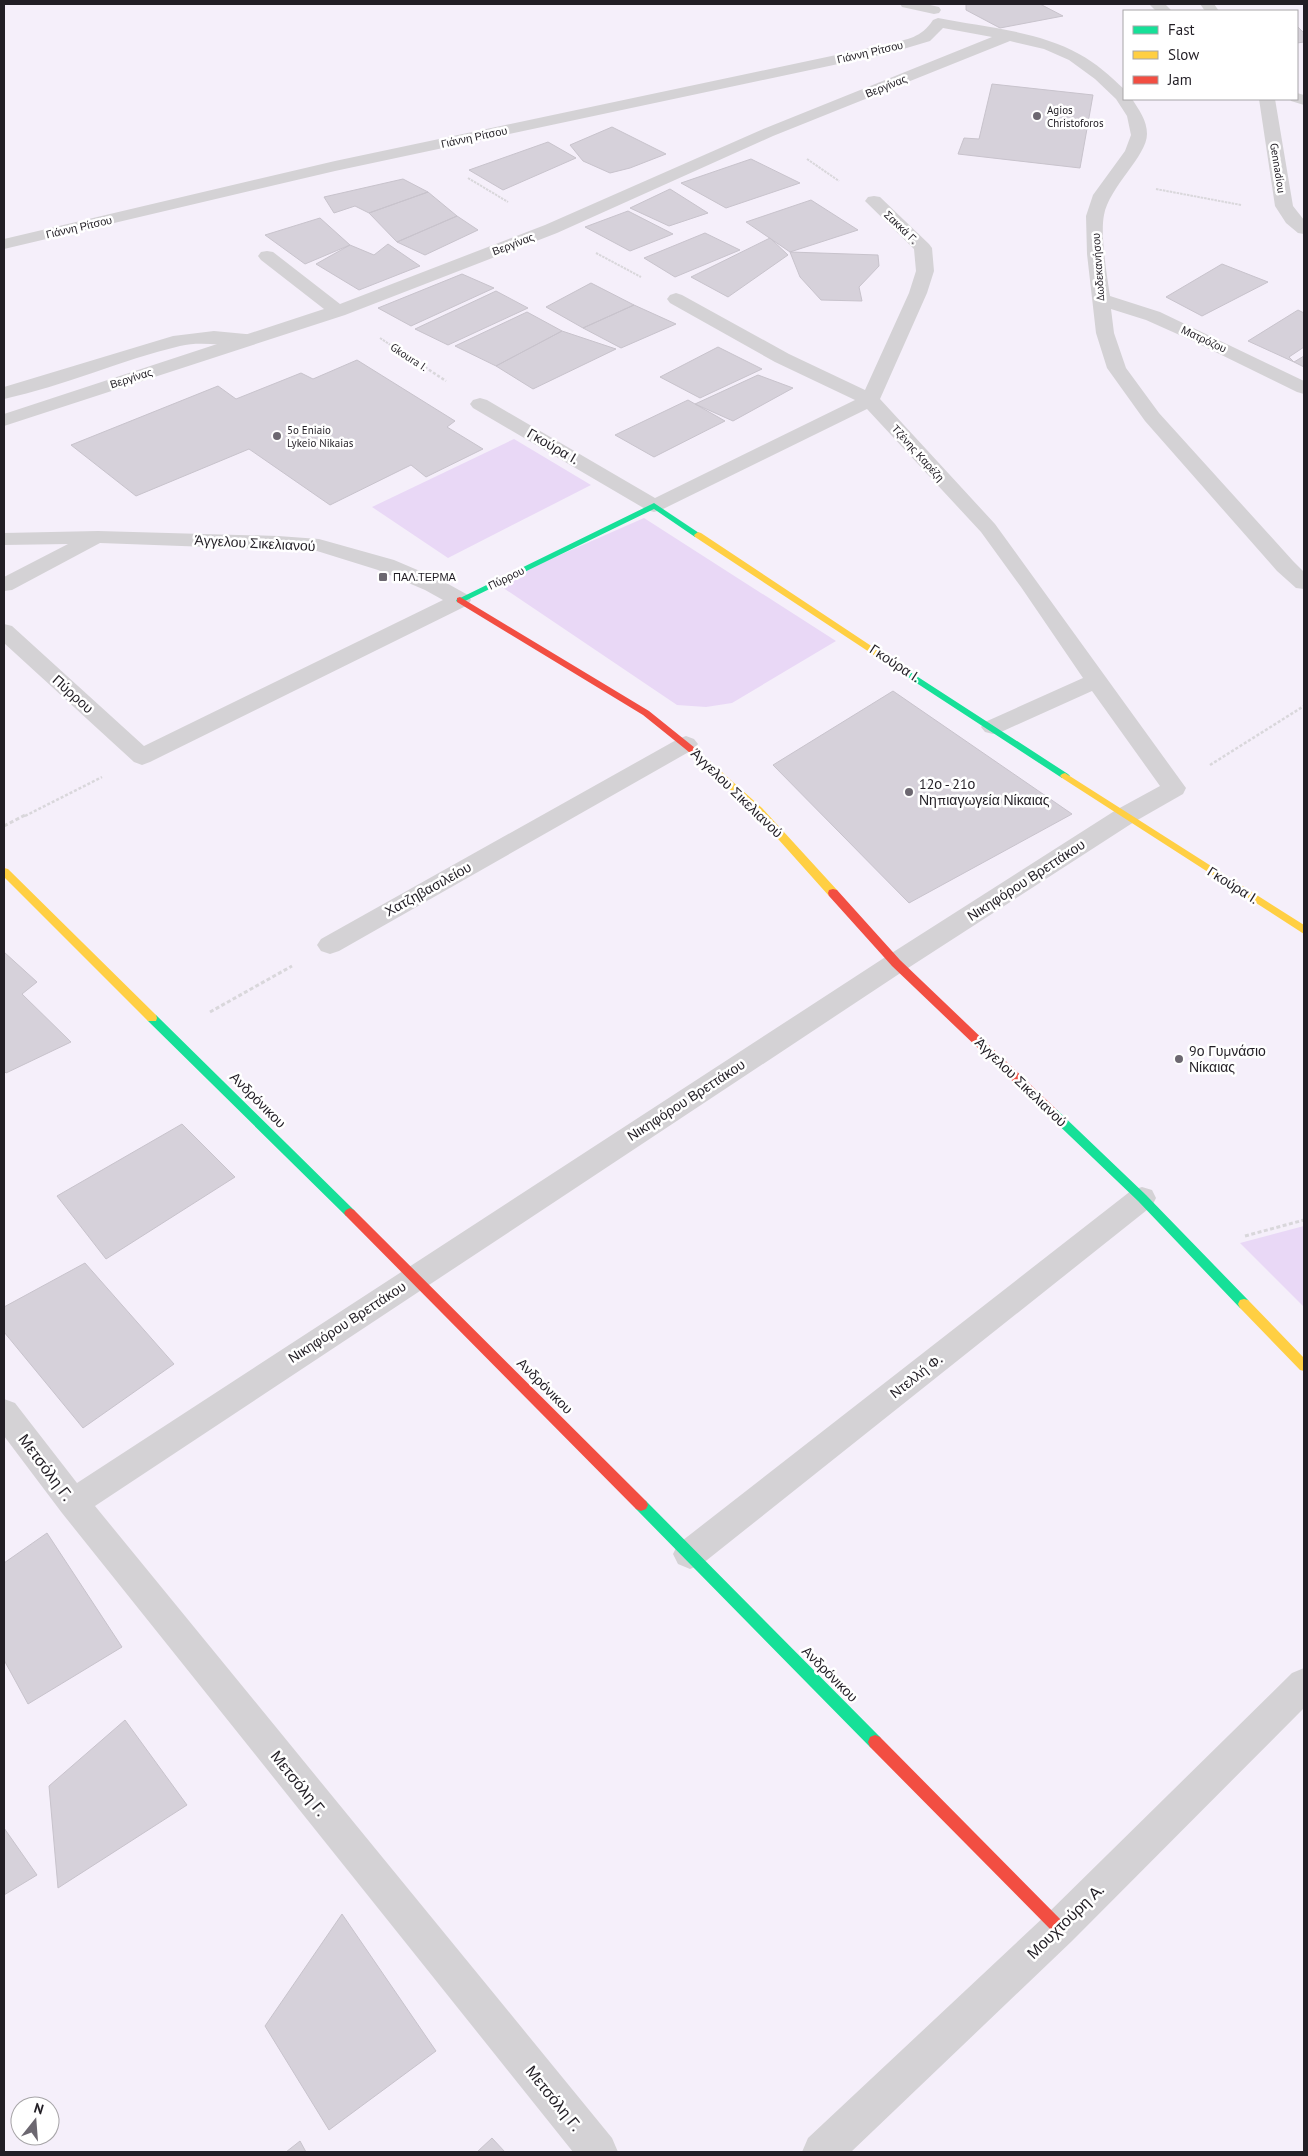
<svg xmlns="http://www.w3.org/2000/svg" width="1308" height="2156" font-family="'PT Sans',sans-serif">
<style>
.green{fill:#e9d8f6}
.building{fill:#d6d1da;stroke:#c8c3cc}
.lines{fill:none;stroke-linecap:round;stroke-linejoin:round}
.path-far2{stroke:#d9d7db;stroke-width:2;stroke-dasharray:2.5 1;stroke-linecap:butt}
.path-far1{stroke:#d9d7db;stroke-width:2.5;stroke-dasharray:3 2;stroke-linecap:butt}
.path{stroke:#d9d7db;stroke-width:3;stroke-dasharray:4 2.5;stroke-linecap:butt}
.lane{fill:#d4d2d5;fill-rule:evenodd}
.street{fill:#d4d2d5;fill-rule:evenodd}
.fast{fill:#16e098;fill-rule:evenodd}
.slow{fill:#ffcf43;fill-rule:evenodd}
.jam{fill:#f24e42;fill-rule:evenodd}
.poi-dot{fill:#6c6770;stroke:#fff;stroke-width:2}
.labels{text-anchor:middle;stroke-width:5;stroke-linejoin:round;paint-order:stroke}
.far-street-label{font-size:11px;fill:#221e25;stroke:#fff}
.far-poi-label{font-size:11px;fill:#221e25;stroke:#fff;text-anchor:start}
.street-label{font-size:14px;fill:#221e25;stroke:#fff}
.poi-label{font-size:14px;fill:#221e25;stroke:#fff;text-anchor:start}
.near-street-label{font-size:16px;fill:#221e25;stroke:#fff}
</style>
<rect width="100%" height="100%" fill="#f5effa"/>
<!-- green -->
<path class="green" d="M514 439 591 485 448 558 372 507Z
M644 518 836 641 732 703 706 707 677 705 496 583Z
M1304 1226V1307L1240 1243Z"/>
<!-- building -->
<path class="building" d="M966 4H1040L1063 16 1000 28 966 10Z
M1297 26 1304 33V42L1297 43Z
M992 84 1093 95 1080 168 958 154 964 138 979 139Z
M612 127 666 154 630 168 610 173 583 161 570 145Z
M548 142 576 158 503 190 469 170Z
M751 159 800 183 726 208 681 183Z
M403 179 428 192 369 213 355 206 334 213 324 197Z
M670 189 708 213 669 226 630 208Z
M428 192 457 216 397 242 369 213Z
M811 200 858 230 790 252 746 222Z
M628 211 673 234 630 251 585 227Z
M457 216 478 230 425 255 397 242Z
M320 218 350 245 305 264 265 235Z
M705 233 740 250 675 277 644 258Z
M770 238 788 255 728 297 691 277Z
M388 244 420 266 359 290 316 264 350 245 374 255Z
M790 252 878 255 879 266 859 287 862 301 821 300 800 277Z
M1222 264 1268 282 1202 316 1166 297Z
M462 274 494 288 411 326 378 308Z
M591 283 634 305 583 328 546 307Z
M496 291 528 308 448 345 415 329Z
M634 305 676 324 621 348 583 328Z
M1298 310 1304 313V347L1289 357 1294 362 1248 341Z
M527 312 562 331 496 366 455 346Z
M562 331 616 349 533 389 496 366Z
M718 347 762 369 700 398 660 377Z
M1304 356V367L1294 362Z
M357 360 455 421 447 427 483 449 426 477 411 465 330 505 249 449 136 496 71 445 218 386 236 399 301 373 313 379Z
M758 375 793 388 733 421 695 404Z
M688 400 725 421 654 457 615 435Z
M893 691 1072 814 909 903 773 765Z
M4 952 37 982 22 994 71 1042 6 1073 4 1071Z
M182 1124 235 1177 106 1259 57 1196Z
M85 1263 174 1364 83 1428 4 1332V1307Z
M47 1533 122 1647 28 1704 4 1660V1563Z
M125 1720 187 1805 58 1888 49 1786Z
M4 1828 37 1875 4 1895Z
M342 1914 436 2051 329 2130 265 2026Z
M492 2138 505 2152H477Z
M300 2141 306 2152H286Z"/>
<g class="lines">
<!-- path-far2 -->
<path class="path-far2" d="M807 159 839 181
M468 178 508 202
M1156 189 1241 205
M596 253 641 277
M380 338 410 358"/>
<!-- path-far1 -->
<path class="path-far1" d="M408 356 446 381
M1210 765 1304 706
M25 816 102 777"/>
<!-- path -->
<path class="path" d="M4 826 27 814
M210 1012 292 966
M1245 1236 1304 1220"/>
<!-- lane -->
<path class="lane" d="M900 4H926L939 7 941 10 939 13 934 14 902 7Z
M214 331 257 335 259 339 257 343C234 349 205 340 180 346 121 360 64 386 4 399V387L173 336Z"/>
<!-- street -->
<path class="street" d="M1149 4H1165L1172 11H1156Z
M1200 4H1214L1219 11H1205Z
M938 18C983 27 1039 31 1079 54 1096 63 1110 76 1124 89V99H1132C1139 110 1147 120 1147 134 1147 156 1109 187 1104 215 1100 235 1107 275 1110 296L1160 312 1304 381V394L1297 392 1193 341 1146 320 1111 309 1114 333 1126 368 1159 413 1293 561 1304 572V589L1296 588 1277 571 1145 421 1107 368 1096 333 1087 254 1086 216 1093 195 1125 151 1131 135 1127 116 1116 99 1095 79 1069 60 1044 49 1010 41 773 136 557 233 345 315 4 426V414L324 309 261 260 258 256 261 252 267 251 273 252 340 304 545 225 761 130 992 37 943 28 930 41 890 53 335 171 4 249V239L335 161 888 44C908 39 921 38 933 20Z
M1297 93 1304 95V105L1291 101 1290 99H1297Z
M1259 99H1275L1293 206 1304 220V234L1298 233 1286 223 1275 206Z
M874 196 880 197 929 244 932 248 934 271 927 293 880 399 995 524 1186 788 1183 794 1134 822 905 970 95 1506 612 2138 618 2152H573L62 1513 4 1436V1399L15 1403 77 1483 887 956 1116 810 1160 786 1092 691 1001 732 993 734 985 732 981 727 985 722 1083 678 1021 587 981 532 867 409 661 510 654 512 647 510 473 408 470 404 473 400 480 398 487 400 655 498 855 400 775 362 670 303 667 299 670 295 676 293 682 295 789 354 865 390 909 293 916 271 914 249 865 201 868 197Z
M98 531 278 536 319 539 394 560 441 580 468 595 471 600 468 605 150 762 142 765 134 762 4 643V624L12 626 144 746 443 600 425 590 378 570 317 551 100 543 12 590 4 591V577L68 544 4 545V533Z
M686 736 694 739 698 744 694 749 339 951 330 954 321 951 317 945 321 939 678 739Z
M1142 1187 1152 1190 1156 1198 1152 1206 702 1564 690 1569 678 1564 673 1554 678 1544 1132 1190Z
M1304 1668V1708L1072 1941 851 2152H802L808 2138 1046 1915 1292 1673Z"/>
<!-- fast -->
<path class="fast" d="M654 503 702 535 701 537H695L654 509 463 602H457L456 600Z
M901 666 1068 774 1070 776 1068 778H1062L898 671 896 669Z
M152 1014 156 1015 354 1210 356 1213 354 1216H346L148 1021 147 1018Z
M1052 1108 1056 1109 1146 1195 1248 1300 1250 1304 1248 1308 1244 1309 1240 1308 1138 1201 1048 1115 1046 1112 1048 1109Z
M641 1499 646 1501 880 1737 882 1742 880 1747 875 1749 870 1747 636 1509 634 1505 636 1501Z"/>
<!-- slow -->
<path class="slow" d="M698 532 701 533 906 669 904 671H898L695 537 694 535Z
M692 747 695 748 762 808 837 890 838 893 837 896H829L754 812 689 752 687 750 689 748Z
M1065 773 1304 925V934L1062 778 1060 776 1062 774Z
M4 868 8 869 156 1015 157 1018 156 1021H148L4 877Z
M1244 1299 1248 1300 1304 1358V1371L1300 1370 1240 1308 1238 1304 1240 1300Z"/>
<!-- jam -->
<path class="jam" d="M460 597 649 711 695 748 697 750 695 752H689L643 715 457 602V598Z
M833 889 837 890 900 960 1056 1109 1058 1112 1056 1115H1048L892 966 829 896 828 893 829 890Z
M350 1208 354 1210 646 1501 648 1505 646 1509 641 1511 636 1509 346 1216 344 1213 346 1210Z
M875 1735 880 1737 1064 1923 1067 1928 1064 1933 1059 1936 1054 1933 870 1747 868 1742 870 1737Z"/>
</g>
<!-- markers -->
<g class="poi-dot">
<circle cx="1037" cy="116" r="5"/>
<circle cx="277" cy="436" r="5"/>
<rect x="378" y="572" width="10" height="10" rx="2.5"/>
<circle cx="909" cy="792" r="5"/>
<circle cx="1179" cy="1059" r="5"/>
</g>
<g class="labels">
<!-- far-street labels -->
<g class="far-street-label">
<text transform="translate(870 52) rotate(-13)" y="4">Γιάννη Ρίτσου</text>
<text transform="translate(886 86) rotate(-22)" y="4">Βεργίνας</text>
<text transform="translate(474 137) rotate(-12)" y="4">Γιάννη Ρίτσου</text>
<text transform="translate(1278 168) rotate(81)" y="4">Gennadiou</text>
<text transform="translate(79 227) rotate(-13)" y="4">Γιάννη Ρίτσου</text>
<text transform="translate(901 227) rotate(44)" y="4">Σακκά Γ.</text>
<text transform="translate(513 244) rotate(-21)" y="4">Βεργίνας</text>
<text transform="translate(1098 267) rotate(-94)" y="4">Δωδεκανήσου</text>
<text transform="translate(1204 339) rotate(25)" y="4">Ματρόζου</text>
<text transform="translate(409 357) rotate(33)" y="4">Gkoura I.</text>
<text transform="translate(131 378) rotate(-18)" y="4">Βεργίνας</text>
<text transform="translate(918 453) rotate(48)" y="4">Τζένης Καρέζη</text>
<text transform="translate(506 578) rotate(-26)" y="4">Πύρρου</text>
</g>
<!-- far-poi labels -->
<g class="far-poi-label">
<text x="1047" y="114">Agios<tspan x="1047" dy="13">Christoforos</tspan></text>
<text x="287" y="434">5o Eniaio<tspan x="287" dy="13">Lykeio Nikaias</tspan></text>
<text x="393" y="581">ΠΑΛ.ΤΕΡΜΑ</text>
</g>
<!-- street labels -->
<g class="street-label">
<text transform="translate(553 446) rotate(30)" y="5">Γκούρα Ι.</text>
<text transform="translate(255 543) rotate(3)" y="5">Άγγελου Σικελιανού</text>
<text transform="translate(895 663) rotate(33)" y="5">Γκούρα Ι.</text>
<text transform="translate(73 694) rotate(42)" y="5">Πύρρου</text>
<text transform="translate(737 793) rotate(44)" y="5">Άγγελου Σικελιανού</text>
<text transform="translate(1026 880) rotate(-33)" y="5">Νικηφόρου Βρεττάκου</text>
<text transform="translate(1233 885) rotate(32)" y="5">Γκούρα Ι.</text>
<text transform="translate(428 889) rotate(-29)" y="5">Χατζηβασιλείου</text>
<text transform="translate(1021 1082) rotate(44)" y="5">Άγγελου Σικελιανού</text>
<text transform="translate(258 1100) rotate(45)" y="5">Ανδρόνικου</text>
<text transform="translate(686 1100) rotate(-33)" y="5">Νικηφόρου Βρεττάκου</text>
<text transform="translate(347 1322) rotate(-33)" y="5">Νικηφόρου Βρεττάκου</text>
<text transform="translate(916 1376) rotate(-38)" y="5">Ντελλή Φ.</text>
<text transform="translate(545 1386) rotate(45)" y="5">Ανδρόνικου</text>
<text transform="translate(830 1674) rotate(45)" y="5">Ανδρόνικου</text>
</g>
<!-- poi labels -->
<g class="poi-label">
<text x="919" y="789">12ο - 21ο<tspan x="919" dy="16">Νηπιαγωγεία Νίκαιας</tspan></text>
<text x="1189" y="1056">9ο Γυμνάσιο<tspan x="1189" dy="16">Νίκαιας</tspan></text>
</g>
<!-- near-street labels -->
<g class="near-street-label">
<text transform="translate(46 1467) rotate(53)" y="6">Μετσόλη Γ.</text>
<text transform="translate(299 1783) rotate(51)" y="6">Μετσόλη Γ.</text>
<text transform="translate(1065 1921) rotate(-44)" y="6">Μουχτούρη Α.</text>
<text transform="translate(554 2098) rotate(51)" y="6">Μετσόλη Γ.</text>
</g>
</g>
<!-- border -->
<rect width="1308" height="2156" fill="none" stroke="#221e25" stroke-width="10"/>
<!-- legend -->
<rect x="1123" y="10" width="175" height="90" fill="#ffffff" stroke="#a7a5a8"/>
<rect x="1133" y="26" width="25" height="8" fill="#16e098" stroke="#a7a5a8"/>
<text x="1168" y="35" font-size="15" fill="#221e25">Fast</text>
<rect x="1133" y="51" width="25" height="8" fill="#ffcf43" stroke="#a7a5a8"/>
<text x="1168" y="60" font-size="15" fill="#221e25">Slow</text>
<rect x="1133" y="76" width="25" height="8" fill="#f24e42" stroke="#a7a5a8"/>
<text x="1168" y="85" font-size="15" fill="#221e25">Jam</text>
<!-- north arrow -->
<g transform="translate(35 2121) rotate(17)"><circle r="24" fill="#ffffff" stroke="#a7a5a8"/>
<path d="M0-4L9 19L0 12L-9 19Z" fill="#6c6770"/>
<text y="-8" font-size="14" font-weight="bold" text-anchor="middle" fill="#221e25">N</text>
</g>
</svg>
